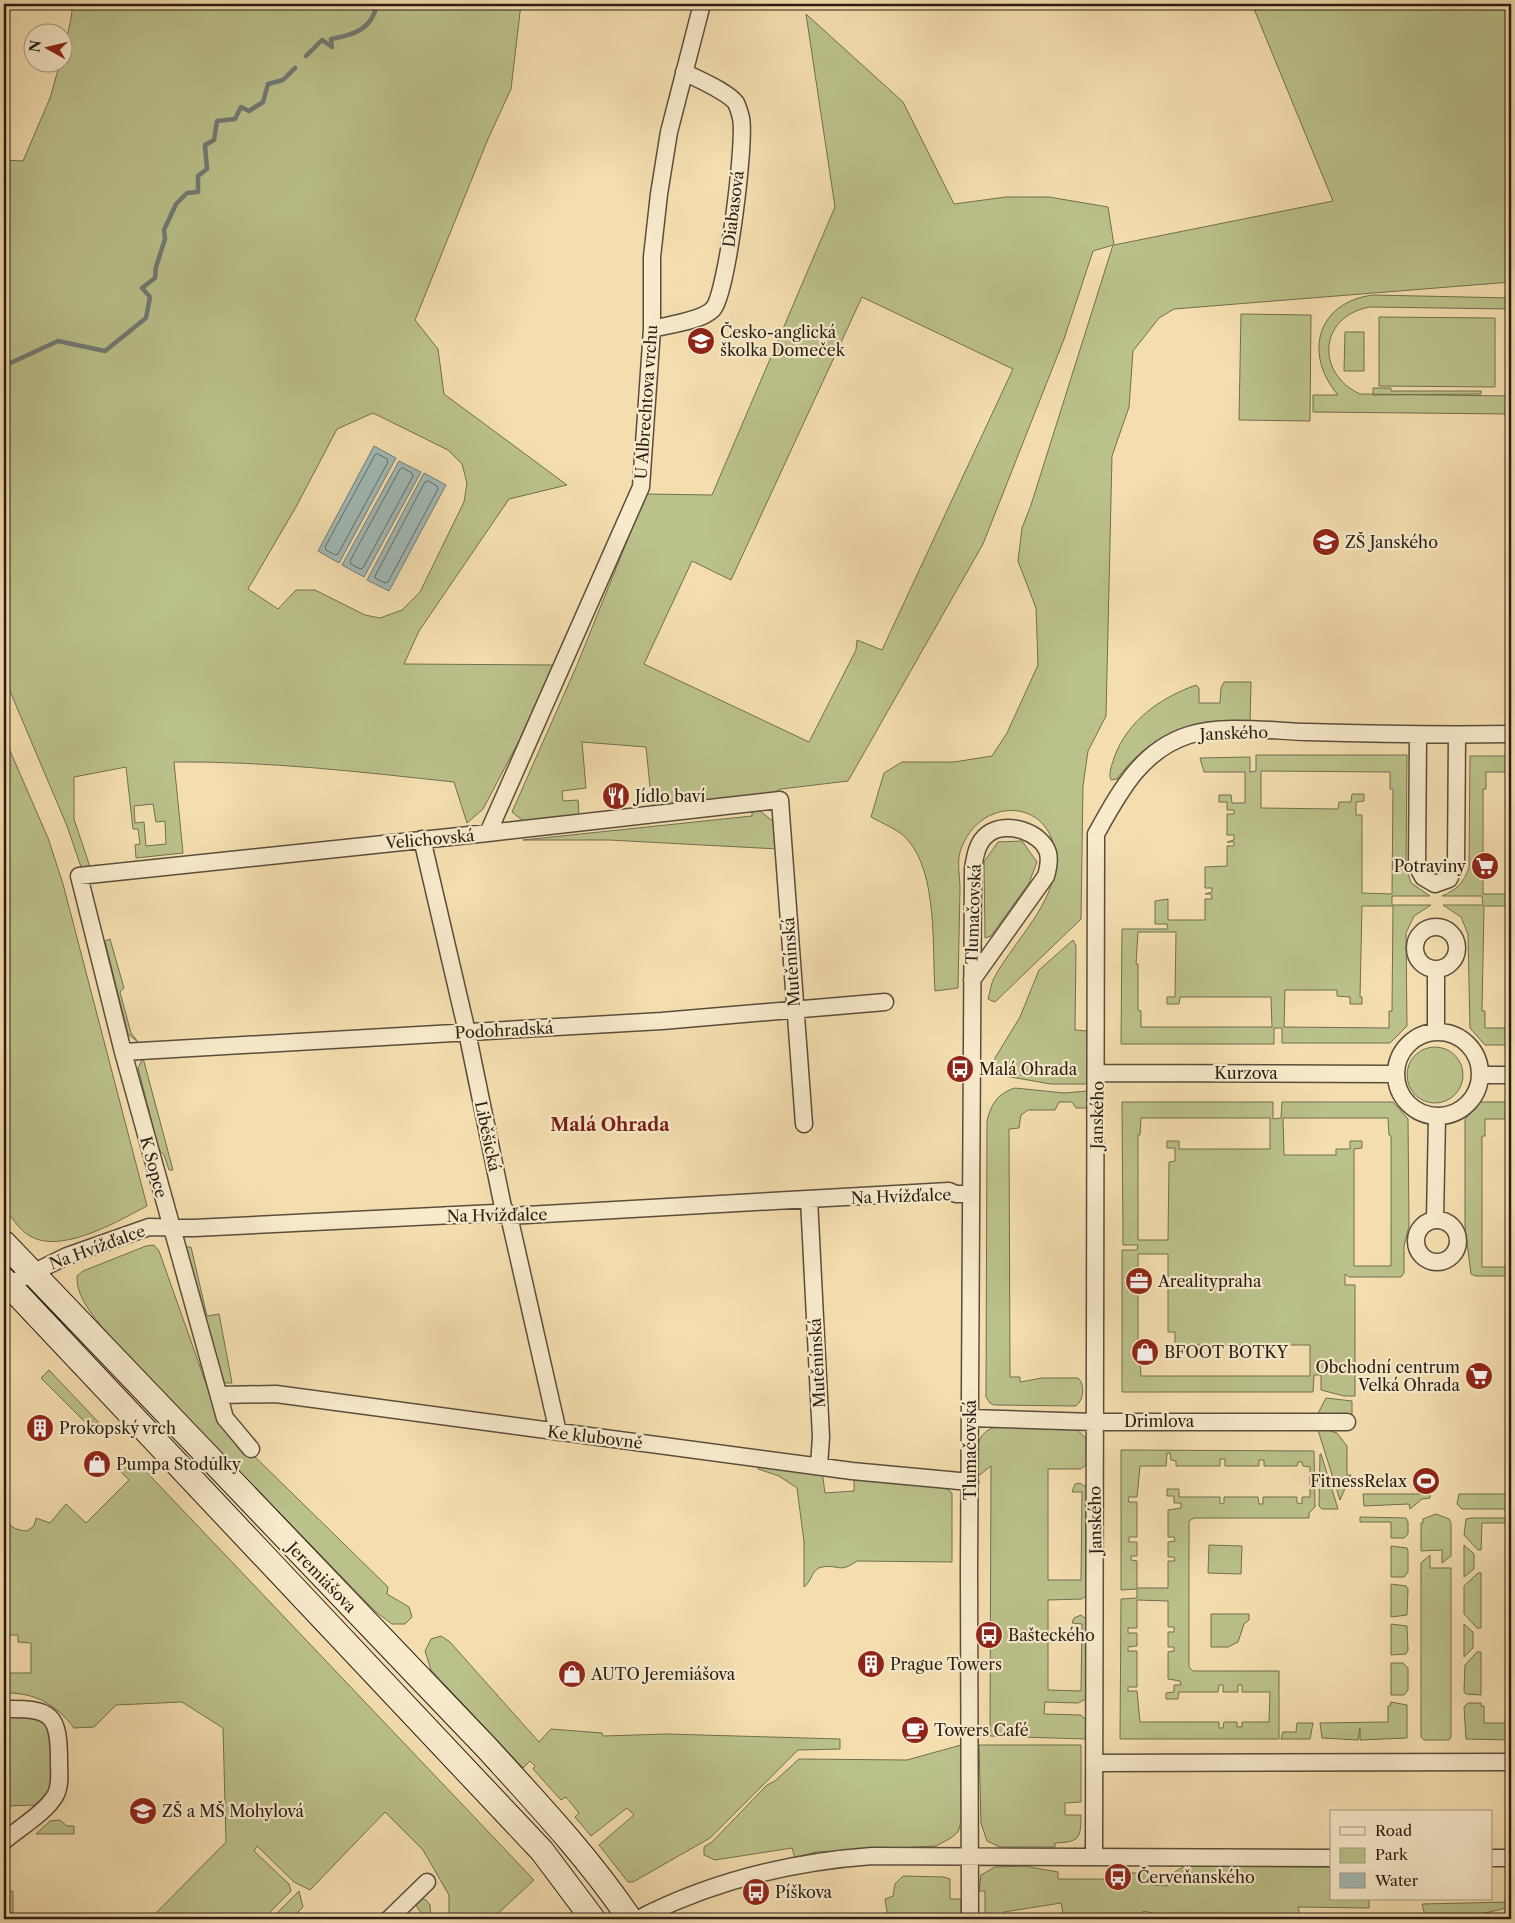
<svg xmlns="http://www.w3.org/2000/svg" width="1515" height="1923" font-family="'Libre Caslon Text',serif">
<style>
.green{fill:#bbc18b;stroke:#726f50;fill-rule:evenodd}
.water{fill:#a1b9b6;stroke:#717b76}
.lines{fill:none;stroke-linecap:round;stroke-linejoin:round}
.shore{stroke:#646b66;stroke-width:1}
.stream{stroke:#717b76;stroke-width:4.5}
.minor-casing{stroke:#5b4d3c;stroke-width:19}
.secondary-casing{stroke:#281d15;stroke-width:26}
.minor{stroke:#f8eacb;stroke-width:16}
.secondary{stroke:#f8eacb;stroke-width:24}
.labels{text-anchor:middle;stroke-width:4.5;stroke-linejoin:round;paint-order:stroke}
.street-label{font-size:16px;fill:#281d15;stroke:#f8eacb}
.poi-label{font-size:16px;fill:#281d15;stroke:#f8eacb;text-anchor:start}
.neighbourhood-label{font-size:18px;font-weight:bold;fill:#7a1f14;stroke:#f8eacb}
</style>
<rect width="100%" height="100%" fill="#f4deaf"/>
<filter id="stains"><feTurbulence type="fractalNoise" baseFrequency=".004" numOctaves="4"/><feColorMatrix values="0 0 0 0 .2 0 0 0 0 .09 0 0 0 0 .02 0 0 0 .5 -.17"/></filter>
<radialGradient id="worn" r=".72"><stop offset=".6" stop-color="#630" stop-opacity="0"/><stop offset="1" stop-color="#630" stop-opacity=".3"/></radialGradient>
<!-- green -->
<path class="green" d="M72 4H521L511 89 488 139 415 320 438 349 444 394 567 485 509 499 419 631 404 664 553 665 521 737 483 809 467 823 454 782C361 772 268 761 174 762L183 853 136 858 135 845 140 844 138 829H133L126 767 74 777V819L90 867H81L67 826 4 677V160L23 161 50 98 60 63 62 62C63 42 73 24 72 4ZM373 413 448 450 462 464 467 483 464 502 420 592 402 610 380 618 365 615 315 590H296L278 609 248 589 296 507 337 429ZM153 804 156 822 165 821 166 844 146 846 144 822 135 823 134 806Z
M1252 4H1511V145L1507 157 1511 159V282L1174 309 1159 318 1133 351 1129 407 1112 456 1106 716 1088 751 1083 786 1081 919 995 1002 988 999C990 992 991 984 994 978 1011 946 1049 909 1054 873 1066 799 980 789 960 852 957 862 960 878 960 889 959 922 959 955 958 988L935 991C932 947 938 873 907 839 898 829 881 823 871 817L884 773 902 762H954L992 756 1007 733 1038 665 1036 608 1018 561 1022 528 1031 505 1113 245 1093 251 1064 339 983 544 848 781 781 789 771 794 652 807 646 747 582 742 586 788 562 791 563 801 578 800 579 815 523 821 512 812 577 665 646 494 712 495 835 207 806 14 903 102 954 204 1006 197H1049L1108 207 1114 245 1333 201ZM862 297 1013 369 882 650 857 640 856 650 809 742 644 664 692 561 731 580Z
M1373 295 1511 298V309L1370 307C1319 316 1315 373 1360 394L1511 396V414L1313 412V395H1338C1303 354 1317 302 1373 295Z
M1241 314 1311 315 1310 421 1239 420Z
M1379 317 1495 318V387L1379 386Z
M1345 332H1364V371H1344Z
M1373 388H1391V391H1481V394L1373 395Z
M1224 682H1251L1250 723C1229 726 1192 727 1173 733 1150 741 1131 760 1117 779L1111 780C1108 773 1112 765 1114 758 1127 721 1160 698 1196 685L1199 688V703H1220L1221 688Z
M4 737 48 838 63 884 147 1206C118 1221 58 1257 27 1234 18 1228 11 1216 4 1208Z
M1256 755H1407L1406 867 1411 883 1430 896H1392V905H1431L1414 916 1406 933 1407 1026 1390 1043H1282V1028H1274V1044H1121L1122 929H1168L1167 924H1155V901L1168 899V920H1205V899H1212L1211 894H1205L1212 892V888H1205V867L1227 866V846H1234V842H1227L1234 840V835H1227V814H1234V810H1227V802H1219V795H1231L1232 803H1245V772H1204L1200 758 1250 757V772L1256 771ZM1261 771 1390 772V789H1393L1392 894 1362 893V815H1356V802L1364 801V794H1352L1351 802H1339L1338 809 1261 808ZM1362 906H1393L1392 1011H1389V1028L1284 1027 1285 990H1337V996L1350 997V1004H1362V997H1360ZM1138 932H1176L1175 997H1167V1004H1179L1180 997H1271L1272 1027H1141V1011L1138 1010V964H1136Z
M1470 756H1511V772H1486V789H1483V894H1511V906H1484L1482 1011H1485V1028H1511V1045H1485L1470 1028 1468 934 1461 917 1443 905H1483L1482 896H1442C1458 889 1463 883 1469 868Z
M760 811 775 823 778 849 609 840H523L752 816V812Z
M1022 841 1037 862 1029 883 991 936 985 938 984 862 998 842Z
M110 939 124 988 120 992 131 1033 139 1043 128 1034 105 941Z
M1073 940 1076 946 1075 1030 1087 1031V1084H1051L993 1074 995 1058 1020 1017 1039 970Z
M1407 1075a28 28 0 1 1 56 0a28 28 0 1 1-56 0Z
M143 1058 173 1170H169L164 1155 159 1150 138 1068Z
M1015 1088 1064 1093 1087 1091V1108H1076L1072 1102H1059L1055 1110H1028L1021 1115 1019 1128 1009 1129 1010 1377H1020V1382L1042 1378H1078C1085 1384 1084 1400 1076 1406L994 1405 990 1403 986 1397 987 1121C991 1104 998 1093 1015 1088Z
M1122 1102H1273V1119L1281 1118 1282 1102H1393L1408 1119 1409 1226 1404 1246V1273L1401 1277H1349L1345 1274V1285H1355V1396H1344L1321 1390V1375H1314L1313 1392H1122V1250H1137L1138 1245H1123ZM1141 1118H1270V1149H1179V1141H1167V1148H1175V1161L1169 1162 1168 1240H1138V1135H1140ZM1283 1118H1388L1389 1135 1391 1136V1266H1354V1149L1362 1148V1141H1350V1149H1336V1155H1284ZM1138 1254H1168V1332H1175V1345L1167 1346V1353H1179V1345H1310V1376H1141L1140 1359 1138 1358Z
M1481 1102H1511V1119H1485V1136H1482V1267H1511V1276H1476L1471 1274 1465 1227V1119Z
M154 1245 159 1251 221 1426 243 1454 250 1452 388 1587 387 1594 409 1607 412 1617 405 1624H392L376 1612 114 1342C100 1323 76 1301 77 1276L83 1271 146 1246Z
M187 1247H191L207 1316 219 1314 232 1383H220L183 1252Z
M49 1370 102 1426 96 1433 41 1378Z
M1326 1398 1352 1401V1415H1317Z
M996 1427 1076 1429 1086 1438 1087 1464 1081 1469H1048V1580H1081L1082 1492H1072L1075 1484 1080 1483 1087 1488V1595L1082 1599 1048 1600V1690L1081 1691 1082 1624 1072 1623 1074 1618 1081 1615 1087 1620 1086 1699 1078 1703 1045 1702 1044 1714 1081 1715 1087 1721 1086 1739 990 1736 991 1466 977 1477C977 1457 972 1433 996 1427Z
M1317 1427 1337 1433 1347 1446V1475H1351L1340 1500Z
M1121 1450 1314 1451 1315 1507 1309 1513V1518H1194L1189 1521V1667L1193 1671H1279V1739H1120L1121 1599 1137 1598V1589L1121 1590ZM1167 1453H1170L1171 1460 1176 1461V1466H1220V1459H1225V1466H1259V1460H1264V1466H1297L1298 1462H1302L1303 1466 1310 1467V1497H1302V1504L1297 1503V1497H1263V1504H1259L1258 1497H1224V1503L1220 1504V1497H1179V1489H1167V1496H1174V1503H1181V1508L1168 1510V1537H1174L1175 1541 1168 1542V1557H1174L1175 1561H1168V1588H1137V1561L1131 1560V1556H1137V1542H1129V1537H1137V1502H1129L1128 1497H1137L1140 1466H1166ZM1137 1600 1168 1601V1627H1174V1632H1168V1647H1174V1651L1168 1652V1679L1180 1681 1181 1685H1174V1692L1166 1693V1699H1178L1179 1692H1218L1219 1685H1223V1692H1238V1685H1242V1692H1270L1269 1722H1242V1727H1237V1722H1224L1223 1728H1219V1722H1140L1137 1691H1128V1687H1137V1651H1128V1647L1137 1646V1633H1128V1628H1137Z
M1320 1454H1321L1338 1509H1322L1319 1506Z
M132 1461H136L534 1880 492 1919H449V1895L423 1850 385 1812 310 1890 294 1882 257 1846 254 1851 289 1884 291 1891 263 1919H150L226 1842 223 1728 182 1702 116 1705 94 1727 74 1728C56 1704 34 1692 4 1693V1673H31V1643L18 1642V1635H5L4 1631V1515C9 1527 15 1530 27 1531L34 1526 36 1518 50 1523 66 1504 86 1523 129 1480 121 1472Z
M758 1463 822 1471 825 1493 854 1491V1479L941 1484 952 1493V1562L857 1561C838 1574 840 1564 822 1567 811 1569 812 1582 804 1587V1542L797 1488 779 1476 758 1469Z
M1363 1494H1430V1498L1422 1499 1410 1509 1409 1504 1364 1506Z
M1459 1494H1511V1509H1462L1457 1504Z
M1436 1514 1449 1519 1451 1523V1556L1442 1563V1550L1421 1551V1523H1423V1519Z
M1360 1517 1406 1518 1408 1522V1534L1404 1538H1391V1522H1360Z
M1471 1518H1511V1523H1482L1481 1550H1478L1464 1535 1466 1519Z
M1209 1545 1242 1546 1241 1574 1208 1573Z
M1464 1545 1474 1554V1569L1464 1577Z
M1391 1546 1407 1548 1408 1551V1572L1404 1577H1391Z
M1430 1555V1568H1451V1737L1449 1740H1424L1421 1737V1563Z
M1478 1573H1481V1628H1477L1464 1614V1586Z
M1391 1584 1406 1586 1408 1589 1407 1615 1391 1617Z
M1211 1614H1249V1620L1244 1624 1238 1642 1228 1647H1211Z
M1391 1624 1407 1626 1408 1650 1406 1654 1391 1655Z
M1464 1624 1473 1632V1648L1464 1657Z
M441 1636 450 1642 539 1742 551 1729 602 1733 603 1736 667 1734 840 1739V1749L798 1750 710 1838 633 1882H628L599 1845 634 1815 627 1808 591 1836 575 1817 579 1813 566 1797 561 1800 533 1769 535 1766 530 1761 523 1768 431 1670 425 1651 431 1639Z
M1477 1652H1481V1695L1466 1694 1464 1692 1465 1665Z
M1391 1663H1403L1408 1668V1690L1404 1695H1391Z
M1391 1702 1407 1705V1738L1360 1740V1728L1358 1740 1322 1738 1320 1723 1388 1722V1706H1390Z
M1468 1703H1481V1706H1484V1723H1511V1740L1466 1739 1464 1707Z
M4 1716H27L48 1725 55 1747 50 1794 36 1805 5 1806 4 1817Z
M1297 1723H1313L1310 1739H1281L1283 1732H1296Z
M961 1745V1822L958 1832 951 1838 936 1846 816 1852 795 1858 792 1848 715 1860 704 1855V1847L712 1842 767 1785 775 1781 799 1759 907 1760Z
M979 1745H1081V1802L1065 1803V1815H1081C1081 1839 1079 1842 1055 1843V1847H1000L987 1841 981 1823Z
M60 1820 67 1826H74V1834H36L50 1821Z
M1024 1866 1058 1872V1879H1130L1131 1873H1148L1153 1879 1154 1885 1167 1886C1169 1874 1176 1870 1187 1866L1331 1867V1899H1369V1908L1298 1907 1301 1919H1152L1153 1913 1143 1911 1140 1919H1064L1061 1903 1004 1912 1005 1919H985V1891H979L981 1875 995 1867Z
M903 1876 944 1877 950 1879V1899H961V1919L888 1918 885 1899 893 1896 895 1884Z
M13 1891V1919H4V1892Z
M299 1891 303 1907 291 1919H271Z
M420 1898 426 1900 430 1905 431 1919H414L421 1913 414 1902Z
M1509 1902 1510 1907 1461 1919 1458 1917 1426 1919 1422 1904Z"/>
<!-- water -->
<path class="water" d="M374 446 396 458 339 563 318 551Z
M399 461 421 472 364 577 342 565Z
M424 473 446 485 389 591 367 580Z"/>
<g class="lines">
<!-- shore -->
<path class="shore" d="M378 454 387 459 388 462 338 554 335 555 326 550 325 547 375 455Z
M403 468 412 473 413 476 363 568 360 569 351 564 350 561 400 469Z
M428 481 437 486 438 489 388 582 385 583 375 578V576L425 482Z"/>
<!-- stream -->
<path class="stream" d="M306 56 322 40 332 47 331 39C353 35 372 30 377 4
M4 366 58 341 105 351 146 318 150 297 142 288 155 278 156 267 165 239 164 230 176 204 187 193 198 192V176L207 169 205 145 214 140 217 121 235 119 241 107 249 111 263 102 268 84 283 80 295 68"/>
<!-- minor casing -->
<g class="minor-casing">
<path id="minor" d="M652 329C667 325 702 321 713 309 727 294 746 141 741 118 740 114 738 107 736 103 727 91 697 79 684 72
M1418 735 1417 866 1423 877 1435 884 1449 879 1456 864 1457 735
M488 833 641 487 652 329V257L659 194 669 132 702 4
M422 839 467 1032 503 1207 509 1216 558 1432
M1415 948a21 21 0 1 1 42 0a21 21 0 1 1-42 0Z
M1436 969V1031
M1396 1074a42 42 0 1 1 84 0a42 42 0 1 1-84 0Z
M123 1052 662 1021 885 1002
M1098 1073 1395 1074
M1481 1075H1511
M809 1199 821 1437 819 1466
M1435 1220 1437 1117
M1416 1241a21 21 0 1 1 42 0a21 21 0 1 1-42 0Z
M4 1287 67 1256 149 1227 194 1228 494 1213 509 1216 949 1191 956 1194H971
M220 1395 276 1394 852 1471 970 1482
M971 1418 1094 1422H1347
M251 1449 225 1418 123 1052 79 876 488 833 780 800 804 1124
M4 1709C52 1708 59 1714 59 1762 59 1773 61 1786 55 1796 46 1812 18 1829 4 1841
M1094 1763 1511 1762
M1094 1857 1096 834C1119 793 1141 750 1189 735 1223 724 1272 731 1307 732 1375 734 1443 735 1511 734
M1491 1858H1511
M389 1919 427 1882
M638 1919C712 1881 789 1862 872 1856L1331 1858
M970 1919C968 1569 969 1219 973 869 975 856 977 842 988 834 1006 820 1042 832 1048 853 1050 861 1048 869 1046 876L972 980"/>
</g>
<!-- secondary casing -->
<g class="secondary-casing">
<path id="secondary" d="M4 1243 487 1748C537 1803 588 1857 630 1919
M4 1280 542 1851 593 1919"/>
</g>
<!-- minor -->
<use href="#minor" class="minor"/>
<!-- secondary -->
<use href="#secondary" class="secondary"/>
</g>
<!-- icons -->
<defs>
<g id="school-disc" transform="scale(1.4375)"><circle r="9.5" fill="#8f2418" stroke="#f8eacb"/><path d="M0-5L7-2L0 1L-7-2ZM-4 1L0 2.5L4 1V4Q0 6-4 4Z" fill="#fff"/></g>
<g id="restaurant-disc" transform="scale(1.4375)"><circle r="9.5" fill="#8f2418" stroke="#f8eacb"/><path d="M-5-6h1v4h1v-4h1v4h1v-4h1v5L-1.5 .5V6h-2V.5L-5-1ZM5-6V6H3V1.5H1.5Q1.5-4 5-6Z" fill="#fff"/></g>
<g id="supermarket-disc" transform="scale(1.4375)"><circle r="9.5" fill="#8f2418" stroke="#f8eacb"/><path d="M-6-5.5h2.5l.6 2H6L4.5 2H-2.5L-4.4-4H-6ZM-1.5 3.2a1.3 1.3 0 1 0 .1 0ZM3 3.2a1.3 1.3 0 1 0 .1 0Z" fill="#fff"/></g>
<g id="bus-disc" transform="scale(1.4375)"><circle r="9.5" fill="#8f2418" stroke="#f8eacb"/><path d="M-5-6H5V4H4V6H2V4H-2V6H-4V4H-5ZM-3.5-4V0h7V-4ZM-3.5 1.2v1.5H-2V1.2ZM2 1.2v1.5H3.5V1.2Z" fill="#fff"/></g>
<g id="office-disc" transform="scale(1.4375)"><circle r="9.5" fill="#8f2418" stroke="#f8eacb"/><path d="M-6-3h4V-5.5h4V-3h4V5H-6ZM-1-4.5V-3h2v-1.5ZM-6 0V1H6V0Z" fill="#fff"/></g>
<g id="shop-disc" transform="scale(1.4375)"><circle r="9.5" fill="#8f2418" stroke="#f8eacb"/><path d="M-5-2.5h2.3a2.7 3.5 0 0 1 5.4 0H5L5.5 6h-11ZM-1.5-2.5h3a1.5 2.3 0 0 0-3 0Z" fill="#fff"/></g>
<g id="building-disc" transform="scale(1.4375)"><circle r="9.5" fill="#8f2418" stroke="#f8eacb"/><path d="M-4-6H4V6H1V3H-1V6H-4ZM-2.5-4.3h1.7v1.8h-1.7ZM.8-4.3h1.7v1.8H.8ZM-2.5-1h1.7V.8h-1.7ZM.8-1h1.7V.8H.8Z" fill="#fff"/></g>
<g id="stadium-disc" transform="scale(1.4375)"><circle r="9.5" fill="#8f2418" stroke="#f8eacb"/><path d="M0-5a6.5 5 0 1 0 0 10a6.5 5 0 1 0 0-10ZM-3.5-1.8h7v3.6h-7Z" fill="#fff"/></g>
<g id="cafe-disc" transform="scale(1.4375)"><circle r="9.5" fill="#8f2418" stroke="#f8eacb"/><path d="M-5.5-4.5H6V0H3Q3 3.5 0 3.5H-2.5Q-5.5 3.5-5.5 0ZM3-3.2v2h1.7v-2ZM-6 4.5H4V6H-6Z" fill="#fff"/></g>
</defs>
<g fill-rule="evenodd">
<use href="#school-disc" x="701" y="341"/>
<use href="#school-disc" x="1326" y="542"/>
<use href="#restaurant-disc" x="616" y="796"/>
<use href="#supermarket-disc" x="1485" y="866"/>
<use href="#bus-disc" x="960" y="1069"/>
<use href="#office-disc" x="1139" y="1281"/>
<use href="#shop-disc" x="1145" y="1352"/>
<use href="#supermarket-disc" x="1479" y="1376"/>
<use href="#building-disc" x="40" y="1428"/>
<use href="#shop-disc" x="97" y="1464"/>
<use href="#stadium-disc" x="1426" y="1481"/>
<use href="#bus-disc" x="989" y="1635"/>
<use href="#building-disc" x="871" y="1664"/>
<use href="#shop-disc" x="572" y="1674"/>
<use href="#cafe-disc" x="915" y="1730"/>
<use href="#school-disc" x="143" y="1811"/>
<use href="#bus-disc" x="1118" y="1877"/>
<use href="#bus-disc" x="756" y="1892"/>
</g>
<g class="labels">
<!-- street labels -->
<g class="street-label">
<text transform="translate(733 209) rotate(-83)" y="6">Diabasová</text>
<text transform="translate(646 402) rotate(-86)" y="6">U Albrechtova vrchu</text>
<text transform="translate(1234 733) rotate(-2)" y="6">Janského</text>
<text transform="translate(430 839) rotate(-5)" y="6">Velichovská</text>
<text transform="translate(973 914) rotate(-88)" y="6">Tlumačovská</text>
<text transform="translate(791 962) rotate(-94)" y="6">Mutěnínská</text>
<text transform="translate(504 1030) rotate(-3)" y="6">Podohradská</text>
<text x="1246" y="1079">Kurzova</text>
<text transform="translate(1097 1115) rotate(-89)" y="6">Janského</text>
<text transform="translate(488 1136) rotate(78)" y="6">Liběšická</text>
<text transform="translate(154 1167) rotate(75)" y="6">K Sopce</text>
<text transform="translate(901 1196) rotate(-2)" y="6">Na Hvížďalce</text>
<text transform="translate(497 1215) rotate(-1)" y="6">Na Hvížďalce</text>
<text transform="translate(97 1247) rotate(-20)" y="6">Na Hvížďalce</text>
<text transform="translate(817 1363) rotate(-93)" y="6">Mutěnínská</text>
<text x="1159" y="1427">Drimlova</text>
<text transform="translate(595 1437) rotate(7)" y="6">Ke klubovně</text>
<text transform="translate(970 1450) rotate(-90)" y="6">Tlumačovská</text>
<text transform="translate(1095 1520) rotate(-91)" y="6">Janského</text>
<text transform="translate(322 1577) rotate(46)" y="6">Jeremiášova</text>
</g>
<!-- poi labels -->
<g class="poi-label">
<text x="720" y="338">Česko-anglická<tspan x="720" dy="18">školka Domeček</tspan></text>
<text x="1345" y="548">ZŠ Janského</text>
<text x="635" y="802">Jídlo baví</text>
<text x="1466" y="872" text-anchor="end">Potraviny</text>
<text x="979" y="1075">Malá Ohrada</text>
<text x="1158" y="1287">Arealitypraha</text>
<text x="1164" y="1358">BFOOT BOTKY</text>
<text x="1460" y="1373" text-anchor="end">Obchodní centrum<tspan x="1460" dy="18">Velká Ohrada</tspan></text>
<text x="59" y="1434">Prokopský vrch</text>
<text x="116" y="1470">Pumpa Stodůlky</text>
<text x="1407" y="1487" text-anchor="end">FitnessRelax</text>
<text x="1008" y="1641">Bašteckého</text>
<text x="890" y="1670">Prague Towers</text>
<text x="591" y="1680">AUTO Jeremiášova</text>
<text x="934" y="1736">Towers Café</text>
<text x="162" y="1817">ZŠ a MŠ Mohylová</text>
<text x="1137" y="1883">Červeňanského</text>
<text x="775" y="1898">Píškova</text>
</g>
<!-- neighbourhood labels -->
<g class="neighbourhood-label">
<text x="610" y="1131">Malá Ohrada</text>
</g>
</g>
<!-- margin -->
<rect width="1515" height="1923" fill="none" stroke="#f4deaf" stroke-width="20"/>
<rect x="5" y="5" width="1505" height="1913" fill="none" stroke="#281d15" stroke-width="2.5"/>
<rect x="10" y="10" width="1495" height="1903" fill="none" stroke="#281d15"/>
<!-- legend -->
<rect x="1330" y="1810" width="162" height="90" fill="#f8eacb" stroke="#a59882"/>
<rect x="1340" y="1827" width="25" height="8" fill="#f8eacb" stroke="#a59882"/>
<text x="1375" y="1836" font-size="15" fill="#281d15">Road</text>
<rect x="1340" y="1848" width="25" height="15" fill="#bbc18b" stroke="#a59882"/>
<text x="1375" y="1860" font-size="15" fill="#281d15">Park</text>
<rect x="1340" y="1873" width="25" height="15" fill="#a1b9b6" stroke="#a59882"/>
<text x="1375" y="1886" font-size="15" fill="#281d15">Water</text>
<!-- north arrow -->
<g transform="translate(48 48) rotate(278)"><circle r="24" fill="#f8eacb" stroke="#a59882"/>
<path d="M0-4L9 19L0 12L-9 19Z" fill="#8f2418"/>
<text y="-8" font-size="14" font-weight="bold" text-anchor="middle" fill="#281d15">N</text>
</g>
<rect width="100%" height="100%" filter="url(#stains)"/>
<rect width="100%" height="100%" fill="url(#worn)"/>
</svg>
